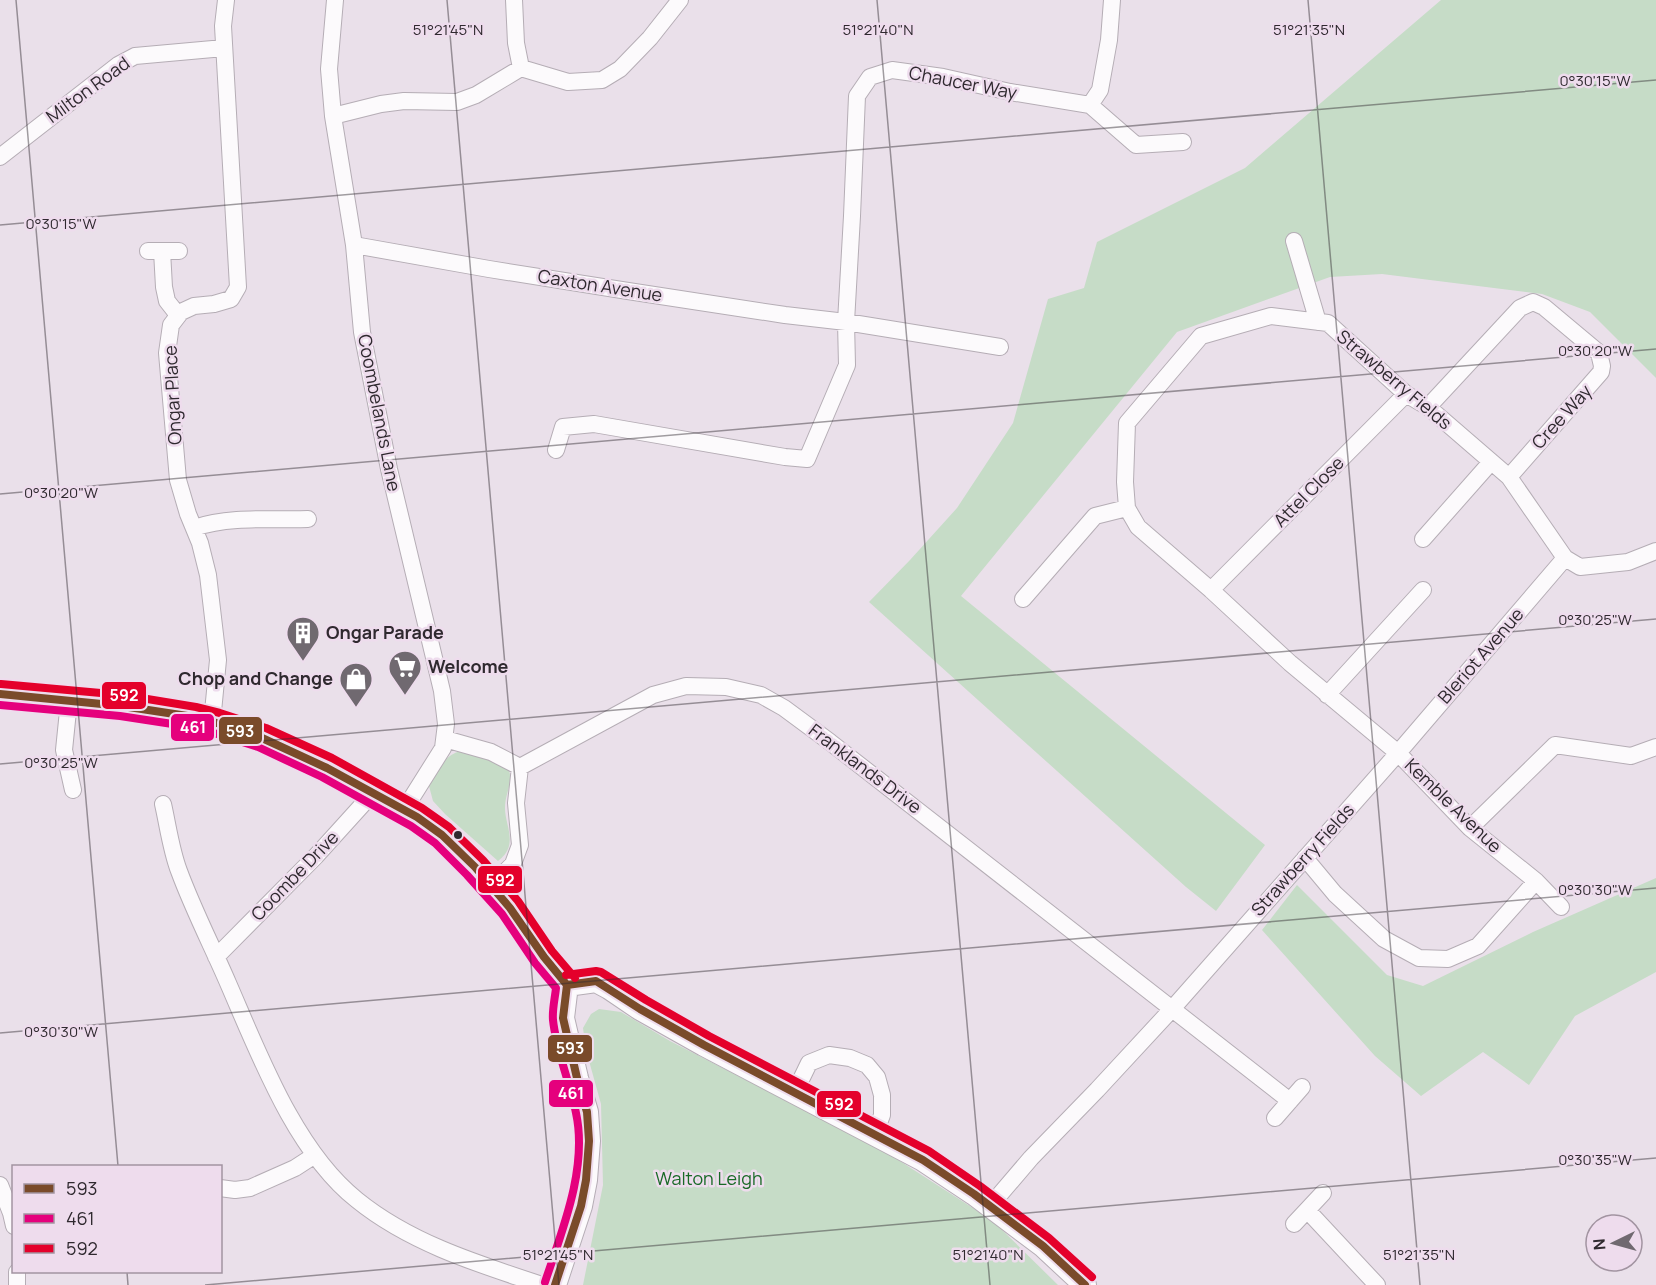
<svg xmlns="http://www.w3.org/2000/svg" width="1656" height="1285" font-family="Manrope,sans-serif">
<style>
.green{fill:#c6dcc7}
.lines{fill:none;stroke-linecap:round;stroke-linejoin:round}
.street-casing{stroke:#b5adb5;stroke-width:18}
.secondary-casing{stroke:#b5adb5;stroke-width:24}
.street{stroke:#fcfafc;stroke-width:16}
.secondary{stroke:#fcfafc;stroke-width:22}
.bus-1-casing{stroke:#eedced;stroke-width:12}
.bus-2-casing{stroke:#eedced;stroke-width:12}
.bus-3-casing{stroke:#eedced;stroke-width:12}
.bus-1{stroke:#7a4b2a;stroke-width:8}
.bus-2{stroke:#e5007d;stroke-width:8}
.bus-3{stroke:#e4002b;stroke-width:8}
.ticks{fill:none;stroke:#2f292f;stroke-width:1.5;stroke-opacity:0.45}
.bus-dot{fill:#2f292f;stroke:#eedced;stroke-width:2}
.labels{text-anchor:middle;stroke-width:5;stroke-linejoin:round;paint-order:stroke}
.street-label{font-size:18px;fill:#2f292f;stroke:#eedced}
.poi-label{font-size:18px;font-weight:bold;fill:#2f292f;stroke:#eedced;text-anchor:start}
.park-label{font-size:18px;fill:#196a27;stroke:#eedced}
.ticks-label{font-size:15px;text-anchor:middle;fill:#2f292f;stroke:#eedced;stroke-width:5;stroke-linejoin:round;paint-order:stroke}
.line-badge{stroke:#eedced;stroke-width:2}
.badge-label{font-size:16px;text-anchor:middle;font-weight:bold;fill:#fff}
</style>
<rect width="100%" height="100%" fill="#eae0ea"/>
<!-- green -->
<path class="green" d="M1441 0H1656V378L1590 312 1542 294 1382 274 1330 277 1177 332 961 596 1265 845 1216 911 1186 887 869 602 910 560 957 508 1013 423 1048 299 1084 288 1097 242 1245 168Z
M465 752 490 758 509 770C513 783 505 794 505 808 505 821 512 833 509 846 507 853 503 857 498 861L445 814 433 801 429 786C436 776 442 758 455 753 458 751 462 752 465 752Z
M1656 878V972L1575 1016 1529 1085 1483 1052 1421 1096 1375 1056 1262 930 1297 885 1387 975 1423 986 1533 932Z
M599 1009 621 1012 670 1041 886 1152 993 1221 1058 1285H583L603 1185 601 1104 586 1050 583 1028 591 1014Z"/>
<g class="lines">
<!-- street casing -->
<g class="street-casing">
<path id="street" d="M335 0 329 69 333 116 354 245 362 332 389 469 442 691 446 724 443 748 404 810
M521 68 568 82 602 80 620 69 650 38 680 0
M1090 105 1100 90 1109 40 1112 0
M333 116 381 104 404 101 457 102 476 95 521 68 516 43 514 0
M0 157 118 65 135 56 224 48
M1294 241 1318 322
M354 245 489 269 628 291 785 315 846 322 1000 347
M148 251H179
M162 251 164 287 167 301 178 315
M1428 407 1520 308 1533 302 1544 307 1599 353 1602 366 1601 372 1509 477
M556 450 563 427 594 424 785 457 807 459 847 365 846 322 852 216 857 96 870 77 892 70 943 77 1010 92 1090 105 1136 145 1183 142
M194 528C230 516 271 520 308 519
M1423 539 1491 462
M1211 590 1406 394
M1023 599 1095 516 1127 508
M1327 695 1423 590
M69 701 64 750 73 790
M212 722 218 660 208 575 200 543 188 514 178 480 167 353 171 325 181 312 194 306 214 304 231 299 238 287 223 26 226 0
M445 739 491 752 520 767
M520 767 653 695 686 686 726 687 761 695 784 708 830 742 1290 1101
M163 804C168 826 171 850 179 871 193 909 212 946 228 983 259 1054 295 1151 357 1200 410 1243 478 1264 542 1285
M1470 828 1555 745 1631 756 1656 747
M1305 858 1335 894 1384 939 1419 958 1448 959 1478 946 1536 881
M491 886 513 864 520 845 516 803 520 767
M1561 907 1536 881 1470 828 1398 753 1290 663 1211 590 1138 527 1127 508 1125 482 1127 423 1201 336 1271 316 1328 323 1406 394 1428 407 1509 477 1565 558 1580 567 1628 562 1656 551
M216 957 316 856 364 803 370 792
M795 1092 809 1063 829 1055 850 1058 867 1065 877 1077 882 1095V1115L875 1134
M1275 1118 1302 1087
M0 1185 11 1213 14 1226
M220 1188 235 1190 250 1188 295 1168 315 1155
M990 1206 1031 1158 1097 1090 1172 1009 1398 753 1565 558
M1307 1210 1377 1285
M1294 1224 1323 1193
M17 1272V1285"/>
</g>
<!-- secondary casing -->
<g class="secondary-casing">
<path id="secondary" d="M0 694C65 701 130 704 194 717 256 730 314 759 369 791 392 805 423 817 442 835 465 856 486 878 505 901 520 918 531 938 544 957 551 966 559 975 567 985L563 1018 577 1078 587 1112 589 1141 586 1180 581 1206 555 1285
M567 985 596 981 609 988 640 1009 704 1045 923 1160 974 1194 1043 1246 1085 1285"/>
</g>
<!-- street -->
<use href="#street" class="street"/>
<!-- secondary -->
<use href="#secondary" class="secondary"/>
<!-- bus-1 casing -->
<g class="bus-1-casing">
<path id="bus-1" d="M0 694 122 706 194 717 217 723 262 738 327 768 417 817 442 835 475 867 510 908 544 957 567 985 563 1018 577 1078 587 1112 589 1141 586 1180 581 1206 555 1285
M567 985 596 981 640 1009 704 1045 923 1160 974 1194 1043 1246 1085 1285"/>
</g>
<!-- bus-2 casing -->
<g class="bus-2-casing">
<path id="bus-2" d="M0 705 120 716 192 727 214 733 258 747 322 777 411 826 435 843 467 875 502 914 535 963 556 988C555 998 552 1010 553 1020 556 1050 570 1083 576 1113 588 1168 562 1231 545 1282"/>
</g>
<!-- bus-3 casing -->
<g class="bus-3-casing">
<path id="bus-3" d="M1 684 123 695 196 707 220 713 266 728 332 758 422 808 449 827 483 860 518 901 552 951 575 978
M566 975 596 971 601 972 646 1000 709 1036 929 1151 980 1186 1049 1238 1092 1277"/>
</g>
<!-- bus-1 -->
<use href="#bus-1" class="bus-1"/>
<!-- bus-2 -->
<use href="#bus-2" class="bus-2"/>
<!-- bus-3 -->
<use href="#bus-3" class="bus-3"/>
</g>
<!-- ticks -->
<path class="ticks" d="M16 0 118 1166M447 0 559 1285M877 0 990 1285M1308 0 1420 1285M0 225 1656 80M0 494 1656 349M0 764 1656 619M0 1033 1656 888M127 1272 128 1285M205 1285 1656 1158"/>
<!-- icons -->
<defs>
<g id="building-pin" transform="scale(1.725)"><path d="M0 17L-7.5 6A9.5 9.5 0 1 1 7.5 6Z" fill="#706970" stroke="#eedced"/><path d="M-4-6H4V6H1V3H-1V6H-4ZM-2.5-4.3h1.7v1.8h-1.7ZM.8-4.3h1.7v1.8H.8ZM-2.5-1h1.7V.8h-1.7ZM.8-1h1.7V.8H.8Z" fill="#fff"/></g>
<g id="supermarket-pin" transform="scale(1.725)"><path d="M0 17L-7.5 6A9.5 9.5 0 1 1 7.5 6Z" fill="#706970" stroke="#eedced"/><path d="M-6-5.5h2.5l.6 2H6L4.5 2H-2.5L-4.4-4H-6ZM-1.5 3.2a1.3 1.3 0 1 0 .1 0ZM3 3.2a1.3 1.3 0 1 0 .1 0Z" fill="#fff"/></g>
<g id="shop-pin" transform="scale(1.725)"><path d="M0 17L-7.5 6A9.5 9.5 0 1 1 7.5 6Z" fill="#706970" stroke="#eedced"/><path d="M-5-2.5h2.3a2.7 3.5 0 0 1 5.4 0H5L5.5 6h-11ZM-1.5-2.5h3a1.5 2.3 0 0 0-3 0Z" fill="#fff"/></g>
</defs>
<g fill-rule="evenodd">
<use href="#building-pin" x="303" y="633"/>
<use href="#supermarket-pin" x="405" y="667"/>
<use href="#shop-pin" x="356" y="679"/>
</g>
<!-- markers -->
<circle class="bus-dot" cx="458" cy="835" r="5"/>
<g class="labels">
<!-- street labels -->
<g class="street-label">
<text transform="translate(963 83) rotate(11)" y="6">Chaucer Way</text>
<text transform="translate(88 90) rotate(-36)" y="6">Milton Road</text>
<text transform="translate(600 286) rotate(9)" y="6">Caxton Avenue</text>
<text transform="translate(1394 380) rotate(40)" y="6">Strawberry Fields</text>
<text transform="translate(173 395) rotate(-93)" y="6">Ongar Place</text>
<text transform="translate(379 413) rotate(79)" y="6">Coombelands Lane</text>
<text transform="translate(1562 417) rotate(-48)" y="6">Cree Way</text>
<text transform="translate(1309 492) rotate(-45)" y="6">Attel Close</text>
<text transform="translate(1481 656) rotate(-49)" y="6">Bleriot Avenue</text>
<text transform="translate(865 769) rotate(37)" y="6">Franklands Drive</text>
<text transform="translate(1453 806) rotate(44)" y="6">Kemble Avenue</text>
<text transform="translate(1303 860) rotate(-48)" y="6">Strawberry Fields</text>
<text transform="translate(295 876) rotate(-46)" y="6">Coombe Drive</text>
</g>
<!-- poi labels -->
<g class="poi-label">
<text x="326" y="639">Ongar Parade</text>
<text x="428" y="673">Welcome</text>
<text x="333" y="685" text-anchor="end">Chop and Change</text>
</g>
<!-- park labels -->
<g class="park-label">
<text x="709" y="1185">Walton Leigh</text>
</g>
</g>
<g class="ticks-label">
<text x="448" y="35">51°21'45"N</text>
<text x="878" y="35">51°21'40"N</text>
<text x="1309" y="35">51°21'35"N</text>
<text x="1595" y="86">0°30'15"W</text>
<text x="61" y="229">0°30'15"W</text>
<text x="1595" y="356">0°30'20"W</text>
<text x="61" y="498">0°30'20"W</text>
<text x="1595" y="625">0°30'25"W</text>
<text x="61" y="768">0°30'25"W</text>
<text x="1595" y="895">0°30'30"W</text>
<text x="61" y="1037">0°30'30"W</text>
<text x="1595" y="1165">0°30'35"W</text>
<text x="558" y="1260">51°21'45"N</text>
<text x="988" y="1260">51°21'40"N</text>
<text x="1419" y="1260">51°21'35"N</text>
</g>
<g class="line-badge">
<rect x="101" y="681" width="46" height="29" rx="6" fill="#e4002b"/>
<rect x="170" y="713" width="45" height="29" rx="6" fill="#e5007d"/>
<rect x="218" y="716" width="45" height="29" rx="6" fill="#7a4b2a"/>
<rect x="477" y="865" width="46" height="29" rx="6" fill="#e4002b"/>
<rect x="547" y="1034" width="46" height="29" rx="6" fill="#7a4b2a"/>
<rect x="548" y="1079" width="46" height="29" rx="6" fill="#e5007d"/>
<rect x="816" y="1090" width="46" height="28" rx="6" fill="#e4002b"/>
</g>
<g class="badge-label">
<text x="124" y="701">592</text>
<text x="193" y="733">461</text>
<text x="240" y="737">593</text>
<text x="500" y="886">592</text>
<text x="570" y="1054">593</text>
<text x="571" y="1099">461</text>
<text x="839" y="1110">592</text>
</g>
<!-- legend -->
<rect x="12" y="1165" width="210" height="108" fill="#eedced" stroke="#a294a1" stroke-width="1.5"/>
<rect x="24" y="1184" width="30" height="9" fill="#7a4b2a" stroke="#a294a1" stroke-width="1.5"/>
<text x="66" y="1195" font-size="18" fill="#2f292f">593</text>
<rect x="24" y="1214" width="30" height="9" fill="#e5007d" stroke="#a294a1" stroke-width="1.5"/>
<text x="66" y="1225" font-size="18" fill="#2f292f">461</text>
<rect x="24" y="1244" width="30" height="9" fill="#e4002b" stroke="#a294a1" stroke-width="1.5"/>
<text x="66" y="1255" font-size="18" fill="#2f292f">592</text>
<!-- north arrow -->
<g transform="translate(1614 1243) rotate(265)"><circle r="28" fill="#eedced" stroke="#a294a1" stroke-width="1.5"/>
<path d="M0-4.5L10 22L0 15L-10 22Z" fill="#706970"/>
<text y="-9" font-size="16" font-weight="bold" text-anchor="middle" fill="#2f292f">N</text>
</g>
</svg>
